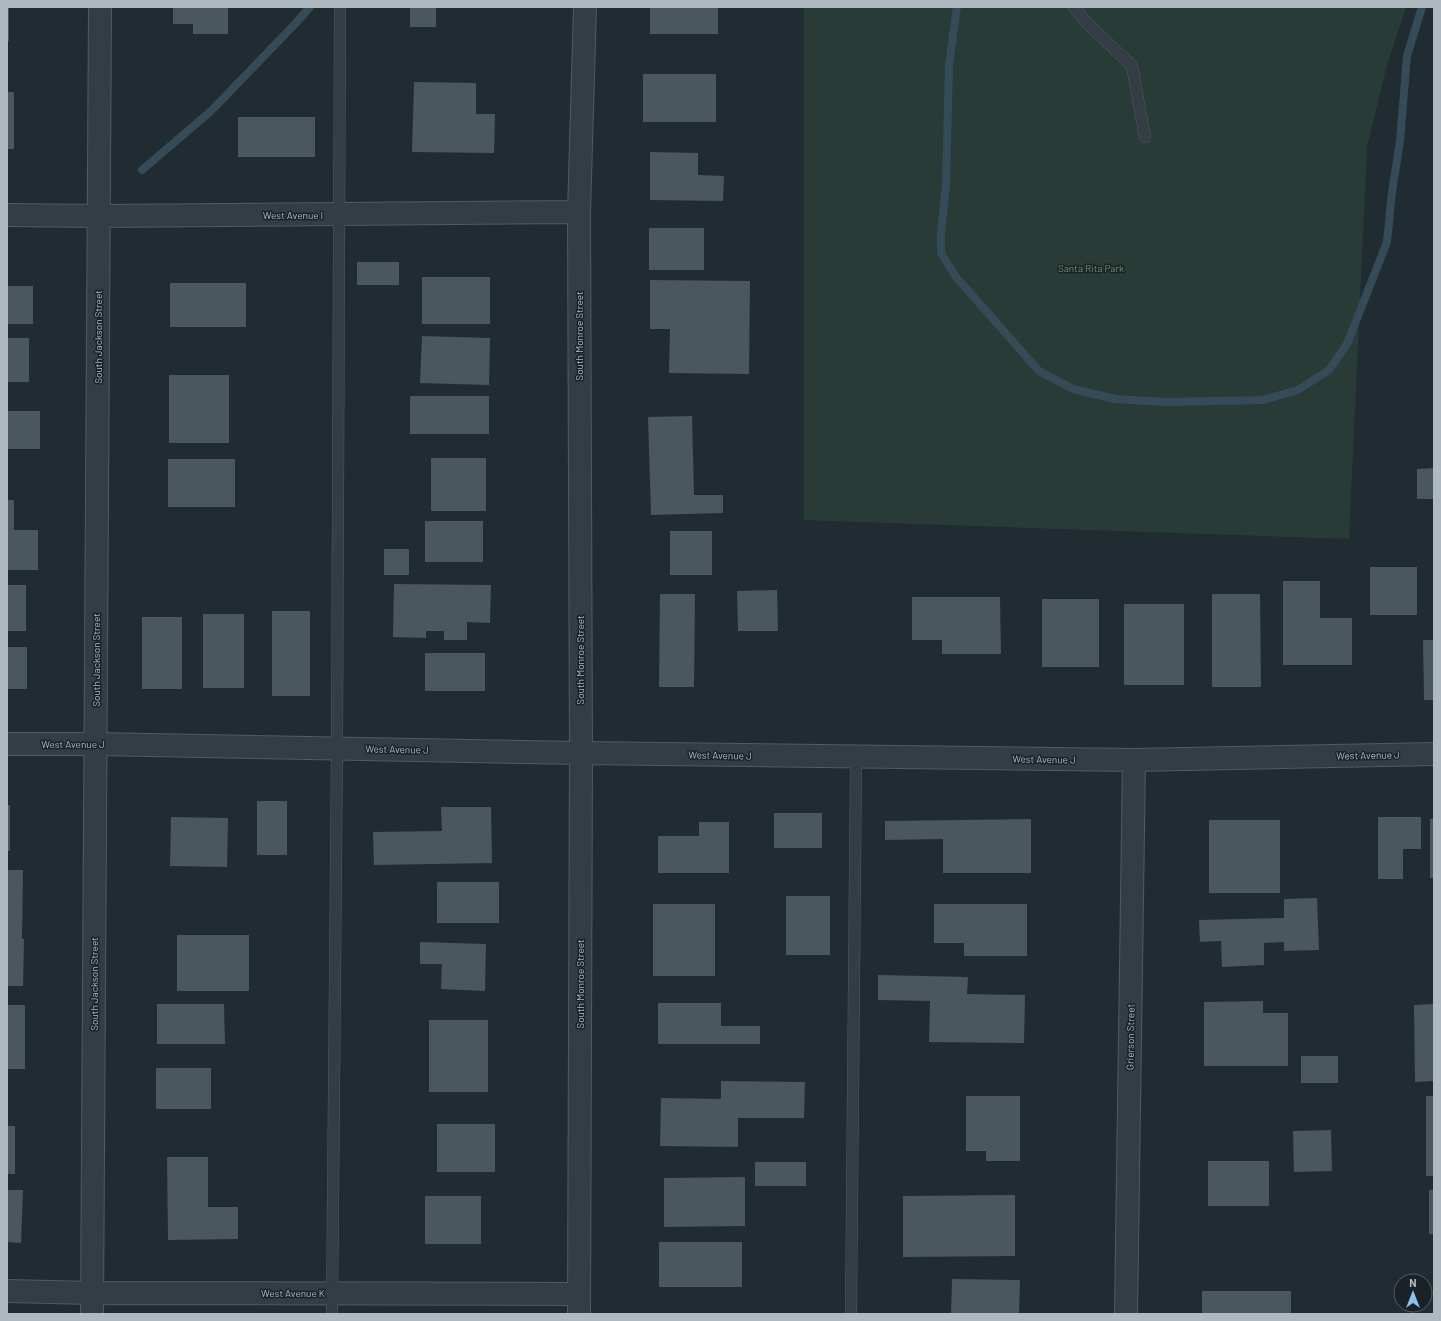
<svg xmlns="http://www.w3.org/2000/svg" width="1441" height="1321" font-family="Barlow,sans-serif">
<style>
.green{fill:#293b36}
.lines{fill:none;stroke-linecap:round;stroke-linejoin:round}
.stream{stroke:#364b58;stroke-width:8}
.building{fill:#4a575e}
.service-casing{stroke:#525b61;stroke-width:12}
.minor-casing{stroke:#525b61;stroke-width:24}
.service{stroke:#343d43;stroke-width:11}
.minor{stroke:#343d43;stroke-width:22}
.labels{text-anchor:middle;stroke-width:3;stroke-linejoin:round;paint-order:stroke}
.street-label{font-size:10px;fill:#aeb9c0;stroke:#1a2228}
.park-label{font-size:10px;fill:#709371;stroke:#1a2228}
</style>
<rect width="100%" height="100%" fill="#212c32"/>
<!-- green -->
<path class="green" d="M804 7H1406L1387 65 1367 147 1349 539 804 520Z"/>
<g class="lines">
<!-- stream -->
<path class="stream" d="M957 7 949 65 946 186 941 232V253L956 277 1039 371 1073 389 1115 399 1164 402 1263 400 1298 390 1329 370 1347 344 1387 242 1392 192 1400 141 1407 56 1422 7
M142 170 211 111 295 24 310 7"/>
</g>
<!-- building -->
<path class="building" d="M7 7H9V41H7Z
M173 7H228V34H193V24H173Z
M410 7H436V27H410Z
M650 7H718V34H650Z
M643 74H716V122H643Z
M414 82 476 83V114H495L494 153 412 152Z
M7 92H14V149H7Z
M238 117H315V157H238Z
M650 152 698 153V175L724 176 723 201 650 200Z
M649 228H704V270H649Z
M357 262H399V285H357Z
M422 277H490V324H422Z
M650 280 750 281 749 374 669 373 670 329H650Z
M170 283H246V327H170Z
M7 286H33V324H7Z
M422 336 490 338 489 385 420 383Z
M7 338H29V382H7Z
M169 375H229V443H169Z
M410 396H489V434H410Z
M7 411H40V449H7Z
M692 416 694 495H723V513L651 515 648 417Z
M431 458H486V511H431Z
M168 459H235V507H168Z
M1434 468V499H1417V469Z
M7 500H14V530H38V570H7Z
M425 521H483V562H425Z
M670 531H712V575H670Z
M384 549H409V575H384Z
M1370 567H1417V615H1370Z
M1283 581H1320V618H1352V665H1283Z
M394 584 491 585 490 623 467 622V640H444V631H426V638L393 637Z
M7 585H26V631H7Z
M777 590 778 631H738L737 591Z
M660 594H695L694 687H659Z
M1212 594H1260L1261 687H1212Z
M912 597H1000L1001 654H942V640H912Z
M1042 599H1099V667H1042Z
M1124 604H1184V685H1124Z
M272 611H310V696H272Z
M203 614H244V688H203Z
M142 617H182V689H142Z
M1423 640H1434V700H1424Z
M7 647H27V689H7Z
M425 653H485V691H425Z
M257 801H287V855H257Z
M7 805H10V851H7Z
M441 807H491L492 863 374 865 373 832 442 831Z
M774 813H822V848H774Z
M171 817 228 818 227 867 170 866Z
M1378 817H1421V849H1403V879H1378Z
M1031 819V873H943V839L885 840V821Z
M1430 819H1434V878H1430Z
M1209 820H1280V893H1209Z
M699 822H729V873H658V836H699Z
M7 870H23L22 939H24L23 986H7Z
M437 882H499V923H437Z
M786 896H830V955H786Z
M1317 898 1319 950 1284 951V942L1264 943V965L1222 967 1221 941 1200 942 1199 920 1284 918V899Z
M653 904H715V976H653Z
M934 904H1027V956H964V943H934Z
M177 935H249V991H177Z
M420 942 486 944 485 991 441 989 442 964H420Z
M878 975 968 977 967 994 1025 995 1024 1043 929 1042 930 1001 878 1000Z
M1263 1001V1013H1288V1066H1204V1002Z
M658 1003H721V1026H760V1044H658Z
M157 1004H224L225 1044H157Z
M1434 1004V1081L1415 1082 1414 1005Z
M7 1005H25V1069H7Z
M429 1020H488V1092H429Z
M1301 1056H1338V1083H1301Z
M156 1068H211V1109H156Z
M721 1081 805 1082 804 1118H738V1147L660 1146 661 1098 721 1099Z
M966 1096H1020V1161H986V1151H966Z
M1426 1096H1434V1176H1426Z
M437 1124H495V1172H437Z
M7 1126H15V1174H7Z
M1331 1130 1332 1171 1294 1172 1293 1131Z
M167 1157H208V1207H238V1239L168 1240Z
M1208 1161H1269V1206H1208Z
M755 1162H806V1186H755Z
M745 1177V1226L664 1227V1178Z
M7 1190H23L21 1243 7 1242Z
M1429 1190H1434V1234H1429Z
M1015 1195V1256L903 1257V1196Z
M425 1196H481V1244H425Z
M659 1242H742V1287H659Z
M952 1279 1020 1280 1019 1314H951Z
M1202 1291H1291V1314H1202Z"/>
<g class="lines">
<!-- service casing -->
<g class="service-casing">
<path id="service" d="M1074 7 1087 23 1132 66 1145 137
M332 1314 337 748 340 7
M851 1314 856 757"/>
</g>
<!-- minor casing -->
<g class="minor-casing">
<path id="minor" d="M7 215 99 216 579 212
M7 744H96L581 753 1134 760 1434 754
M7 1291 92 1293 578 1294
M92 1314 100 7
M579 1314 581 753 579 212 585 7
M1126 1314 1134 760"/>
</g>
<!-- service -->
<use href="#service" class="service"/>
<!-- minor -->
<use href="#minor" class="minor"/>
</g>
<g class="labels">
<!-- street labels -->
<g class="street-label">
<text x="293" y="219">West Avenue I</text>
<text transform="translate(579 336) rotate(-90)" y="4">South Monroe Street</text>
<text transform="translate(98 337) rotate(-90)" y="4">South Jackson Street</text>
<text transform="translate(96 660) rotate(-90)" y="4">South Jackson Street</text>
<text transform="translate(580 660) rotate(-90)" y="4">South Monroe Street</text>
<text x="73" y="748">West Avenue J</text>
<text transform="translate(397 749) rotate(1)" y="4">West Avenue J</text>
<text transform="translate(720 755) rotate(1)" y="4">West Avenue J</text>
<text transform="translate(1368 755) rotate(-1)" y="4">West Avenue J</text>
<text transform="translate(1044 759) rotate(1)" y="4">West Avenue J</text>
<text transform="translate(94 984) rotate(-90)" y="4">South Jackson Street</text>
<text transform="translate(580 984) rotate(-90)" y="4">South Monroe Street</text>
<text transform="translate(1130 1037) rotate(-89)" y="4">Grierson Street</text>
<text x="293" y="1297">West Avenue K</text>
</g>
<!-- park labels -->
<g class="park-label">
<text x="1091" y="272">Santa Rita Park</text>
</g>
</g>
<!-- border -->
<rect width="1441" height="1321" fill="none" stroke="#aeb9c0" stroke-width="16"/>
<!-- north arrow -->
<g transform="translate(1413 1293)"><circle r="19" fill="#1a2228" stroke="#555e65"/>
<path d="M0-3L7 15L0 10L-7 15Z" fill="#8ac2e9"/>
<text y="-6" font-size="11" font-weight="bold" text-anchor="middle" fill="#aeb9c0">N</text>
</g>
</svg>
